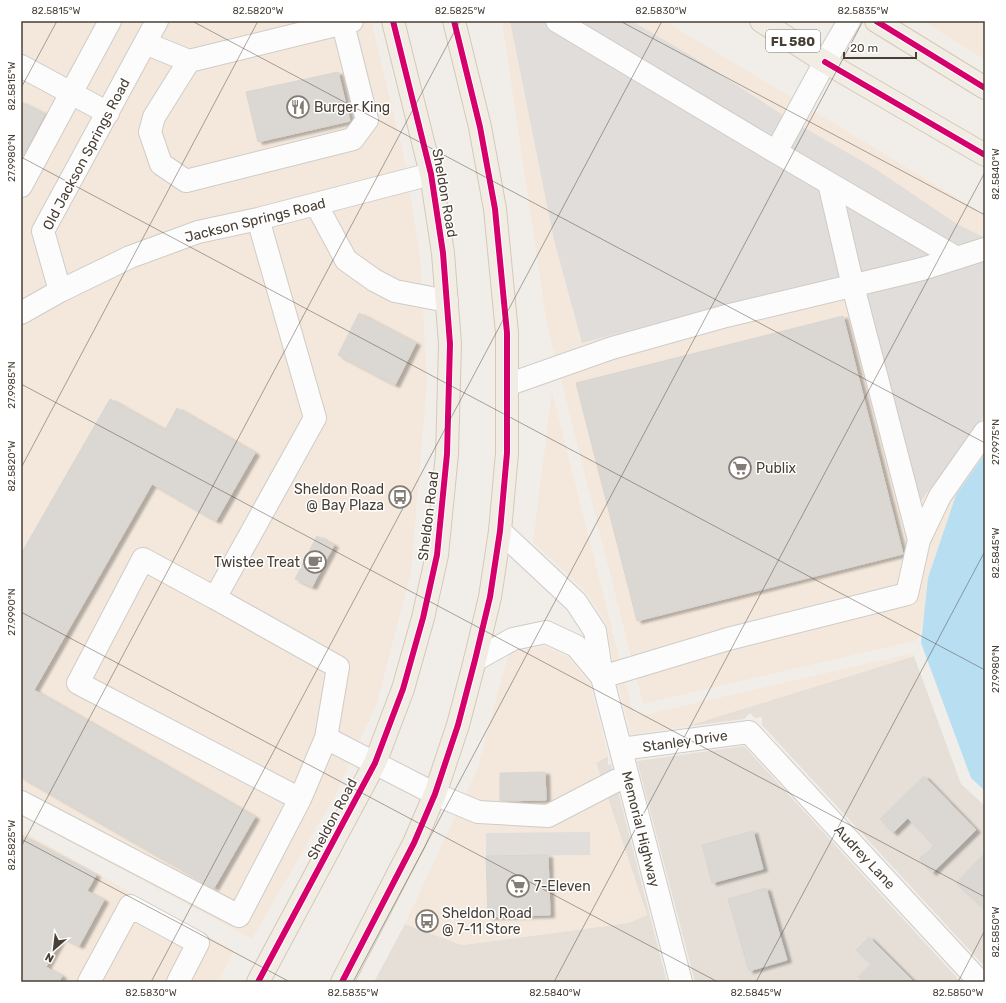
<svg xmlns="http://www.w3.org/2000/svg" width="1006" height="1003" font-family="Rubik,sans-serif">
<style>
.residential{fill:#e5dfd7}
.commercial{fill:#f4e8dc}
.parking{fill:#e0ddda}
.water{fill:#b8dff1}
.building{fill:#dbd7d2;stroke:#d9d5d0;filter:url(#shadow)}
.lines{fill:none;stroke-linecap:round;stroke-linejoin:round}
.minor-casing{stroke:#cfccc7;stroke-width:24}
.major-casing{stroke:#d4c9b7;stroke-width:24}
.minor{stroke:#fdfcfc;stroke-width:22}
.major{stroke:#f1ece4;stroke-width:22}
.cycleway-casing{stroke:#fff;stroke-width:8}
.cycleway{stroke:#d6006c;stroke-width:6}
.ticks{fill:none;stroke:#483f35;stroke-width:1;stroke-opacity:0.45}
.labels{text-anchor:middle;stroke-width:3;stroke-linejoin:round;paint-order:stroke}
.shield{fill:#fff;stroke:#7f7972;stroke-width:1}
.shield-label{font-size:13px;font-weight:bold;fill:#483f35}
.poi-label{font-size:14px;fill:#483f35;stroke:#fff;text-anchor:start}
.street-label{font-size:14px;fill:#483f35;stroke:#fff}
.neatline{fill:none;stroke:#483f35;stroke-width:1.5}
.ticks-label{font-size:10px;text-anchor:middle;fill:#483f35}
</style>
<defs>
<filter id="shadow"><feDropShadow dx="4.5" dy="2.5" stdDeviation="1" flood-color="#0004"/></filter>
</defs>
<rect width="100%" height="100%" fill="#f1eeea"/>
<!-- residential -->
<path class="residential" d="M914 656 961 784 985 806V967L762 725V717L755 718 750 713 744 719 684 727Z
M744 746 961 982H695L637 761Z
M608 756V765L611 764 667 982H374L405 924 462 945 628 923 647 915 596 763Z"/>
<!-- commercial -->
<path class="commercial" d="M21 21H371L404 157 420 255 427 383 411 572 377 703 335 796 252 939 21 816Z
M502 21H665L985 215V468L961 498 918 640 643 704 547 325Z
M923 21H985V60Z
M552 391 632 708 635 713 644 715 912 653 914 656 684 727 631 735 614 669 606 623 585 591 533 542Z
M544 646 568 657 590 683 608 756 596 763 647 915 628 923 462 945 405 924 478 767 508 655 514 652Z
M21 830 234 951 218 982H21Z"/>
<!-- parking -->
<path class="parking" d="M510 21H632L698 60 789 119 874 168 957 224 985 238V415L909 517 846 277 698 312 582 343 554 240Z
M590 832V855L486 856V833Z"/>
<!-- water -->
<path class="water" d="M985 454V791L971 778 921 643 928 578 956 495Z"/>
<!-- building -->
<path class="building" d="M338 72 350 121 258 142 246 92Z
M21 102 45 114 21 160Z
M359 313 416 343 395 385 338 355Z
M843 316 903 554 637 621 576 383Z
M110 399 165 430 177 408 255 453 216 521 152 484 34 690 255 817 214 888 21 777V554Z
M317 536 334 545 312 587 295 579Z
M545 772 546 800 500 801V773Z
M924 776 976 830 932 873 919 859 934 846 908 818 893 833 880 819Z
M753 831 763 869 712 883 702 845Z
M21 835 96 875 87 891 104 900 79 946 62 937 46 967 62 976 59 982H21Z
M985 853V910L956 883Z
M548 855 550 915 488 917 486 856Z
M766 888 787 960 749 971 728 899Z
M869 937 913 981 912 982H863L858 977 871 964 856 950Z"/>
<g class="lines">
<!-- minor casing -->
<g class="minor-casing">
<path id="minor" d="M557 21 776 152
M849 21 825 62 776 152 957 258
M145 43 189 61 352 21
M189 61 154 117 150 132 161 164 186 181 353 139 367 120 343 24
M21 66 108 113
M829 183 853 286 919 540
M21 186 110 21
M316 204 346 260 374 280 395 291 447 301
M60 291 43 231 157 21
M21 313 60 291 130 257 198 232 258 219 431 174
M507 385 612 348 726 316 922 269 985 249
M500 531 576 602 595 631 602 677 681 982
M215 598 338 667 326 738 300 799 78 683 143 559 215 598 315 418 258 219
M475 660 513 639 546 632 576 646 602 677
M602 677 728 639 907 594 919 540 940 496 985 432
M326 738 435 794 478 812 548 816 627 775
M621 749 749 732 980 982
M21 802 239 916 300 799
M89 982 130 906 198 943 178 982"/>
</g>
<!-- major casing -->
<g class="major-casing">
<path id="major" d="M761 21 825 62 985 155
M876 21 985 88
M258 982 375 763 403 689 423 618 437 555 447 454 450 344 443 253 431 174 393 21
M342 982 414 843 435 794 458 725 475 660 490 597 500 531 507 453V333L495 209 480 127 454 21"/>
</g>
<!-- minor -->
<use href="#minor" class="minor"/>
<!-- major -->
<use href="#major" class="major"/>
<!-- cycleway casing -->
<g class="cycleway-casing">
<path id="cycleway" d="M876 21 985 88
M825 62 985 155
M258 982 375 763 403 689 423 618 437 555 447 454 450 344 443 253 431 174 393 21
M342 982 414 843 435 794 458 725 475 660 490 597 500 531 507 453V333L495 209 480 127 454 21"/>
</g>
<!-- cycleway -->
<use href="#cycleway" class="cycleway"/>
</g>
<!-- ticks -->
<path class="ticks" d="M192 21 985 443M620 21 985 215M21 88 57 21M21 157 985 670M21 384 985 897M21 468 258 21M21 612 718 982M21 839 290 982M21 847 460 21M151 982 662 21M353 982 863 21M554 982 985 172M756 982 985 551M958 982 985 930"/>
<!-- icons -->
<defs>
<g id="restaurant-ring" transform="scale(1.15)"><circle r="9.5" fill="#fff" stroke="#837c74" stroke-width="1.5"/><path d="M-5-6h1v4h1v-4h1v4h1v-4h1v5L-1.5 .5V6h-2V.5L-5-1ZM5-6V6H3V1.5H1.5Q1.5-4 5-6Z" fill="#837c74"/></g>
<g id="supermarket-ring" transform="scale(1.15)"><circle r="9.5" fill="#fff" stroke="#837c74" stroke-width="1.5"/><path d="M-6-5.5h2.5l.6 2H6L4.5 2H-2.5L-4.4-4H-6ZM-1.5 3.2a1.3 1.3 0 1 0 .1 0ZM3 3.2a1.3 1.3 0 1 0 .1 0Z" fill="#837c74"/></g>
<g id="bus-ring" transform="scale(1.15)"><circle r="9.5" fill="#fff" stroke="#837c74" stroke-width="1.5"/><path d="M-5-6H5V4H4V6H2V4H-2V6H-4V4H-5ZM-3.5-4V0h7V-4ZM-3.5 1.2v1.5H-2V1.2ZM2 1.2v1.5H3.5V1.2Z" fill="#837c74"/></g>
<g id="cafe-ring" transform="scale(1.15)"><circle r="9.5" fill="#fff" stroke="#837c74" stroke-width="1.5"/><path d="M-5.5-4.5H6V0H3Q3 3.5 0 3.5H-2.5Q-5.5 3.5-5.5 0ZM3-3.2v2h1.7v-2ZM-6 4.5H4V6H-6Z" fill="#837c74"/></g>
</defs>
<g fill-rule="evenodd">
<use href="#restaurant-ring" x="298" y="107"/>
<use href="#supermarket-ring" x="740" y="468"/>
<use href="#bus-ring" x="400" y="497"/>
<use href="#cafe-ring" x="315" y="562"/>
<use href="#supermarket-ring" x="518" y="886"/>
<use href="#bus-ring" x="427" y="921"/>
</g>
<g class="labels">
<!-- shield labels -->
<rect class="shield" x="766" y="30" width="54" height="22" rx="3"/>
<g class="shield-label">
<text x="793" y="46">FL 580</text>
</g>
<!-- poi labels -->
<g class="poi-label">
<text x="314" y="112">Burger King</text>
<text x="756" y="473">Publix</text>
<text x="384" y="494" text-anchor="end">Sheldon Road<tspan x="384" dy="16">@ Bay Plaza</tspan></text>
<text x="300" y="567" text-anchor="end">Twistee Treat</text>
<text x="534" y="891">7-Eleven</text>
<text x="442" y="918">Sheldon Road<tspan x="442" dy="16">@ 7-11 Store</tspan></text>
</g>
<!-- street labels -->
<g class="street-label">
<text transform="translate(86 154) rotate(-62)" y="5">Old Jackson Springs Road</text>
<text transform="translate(445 193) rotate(80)" y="5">Sheldon Road</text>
<text transform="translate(255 220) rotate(-14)" y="5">Jackson Springs Road</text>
<text transform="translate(428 516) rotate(-83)" y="5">Sheldon Road</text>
<text transform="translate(685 741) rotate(-8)" y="5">Stanley Drive</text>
<text transform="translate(332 819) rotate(-62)" y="5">Sheldon Road</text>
<text transform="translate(641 829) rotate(76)" y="5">Memorial Highway</text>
<text transform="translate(865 857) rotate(47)" y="5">Audrey Lane</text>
</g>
</g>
<!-- border -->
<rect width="1006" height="1003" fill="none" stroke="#ffffff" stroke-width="44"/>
<!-- north arrow -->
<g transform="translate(54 949) rotate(208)" stroke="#ffffff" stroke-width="3" paint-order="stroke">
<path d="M0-3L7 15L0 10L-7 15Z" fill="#483f35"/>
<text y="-6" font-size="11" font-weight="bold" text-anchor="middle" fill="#483f35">N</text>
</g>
<!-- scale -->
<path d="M844 52v6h72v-6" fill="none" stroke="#483f35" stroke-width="2"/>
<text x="850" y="52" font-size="12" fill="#483f35" stroke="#ffffff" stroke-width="3" paint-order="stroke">20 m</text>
<rect x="22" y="22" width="962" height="959" class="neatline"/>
<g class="ticks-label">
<text x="56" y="14">82.5815°W</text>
<text x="258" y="14">82.5820°W</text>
<text x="460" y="14">82.5825°W</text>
<text x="661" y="14">82.5830°W</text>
<text x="863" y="14">82.5835°W</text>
<text transform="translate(11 86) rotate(-90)" y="4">82.5815°W</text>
<text transform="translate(11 158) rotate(-90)" y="4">27.9980°N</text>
<text transform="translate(995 174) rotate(-90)" y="4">82.5840°W</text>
<text transform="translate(11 385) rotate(-90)" y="4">27.9985°N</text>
<text transform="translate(995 442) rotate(-90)" y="4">27.9975°N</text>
<text transform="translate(11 466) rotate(-90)" y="4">82.5820°W</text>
<text transform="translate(995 553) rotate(-90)" y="4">82.5845°W</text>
<text transform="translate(11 612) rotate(-90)" y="4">27.9990°N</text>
<text transform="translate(995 669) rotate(-90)" y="4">27.9980°N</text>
<text transform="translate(11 845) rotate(-90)" y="4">82.5825°W</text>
<text transform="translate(995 932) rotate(-90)" y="4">82.5850°W</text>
<text x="151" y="996">82.5830°W</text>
<text x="353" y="996">82.5835°W</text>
<text x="555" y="996">82.5840°W</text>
<text x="756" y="996">82.5845°W</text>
<text x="958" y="996">82.5850°W</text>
</g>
</svg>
